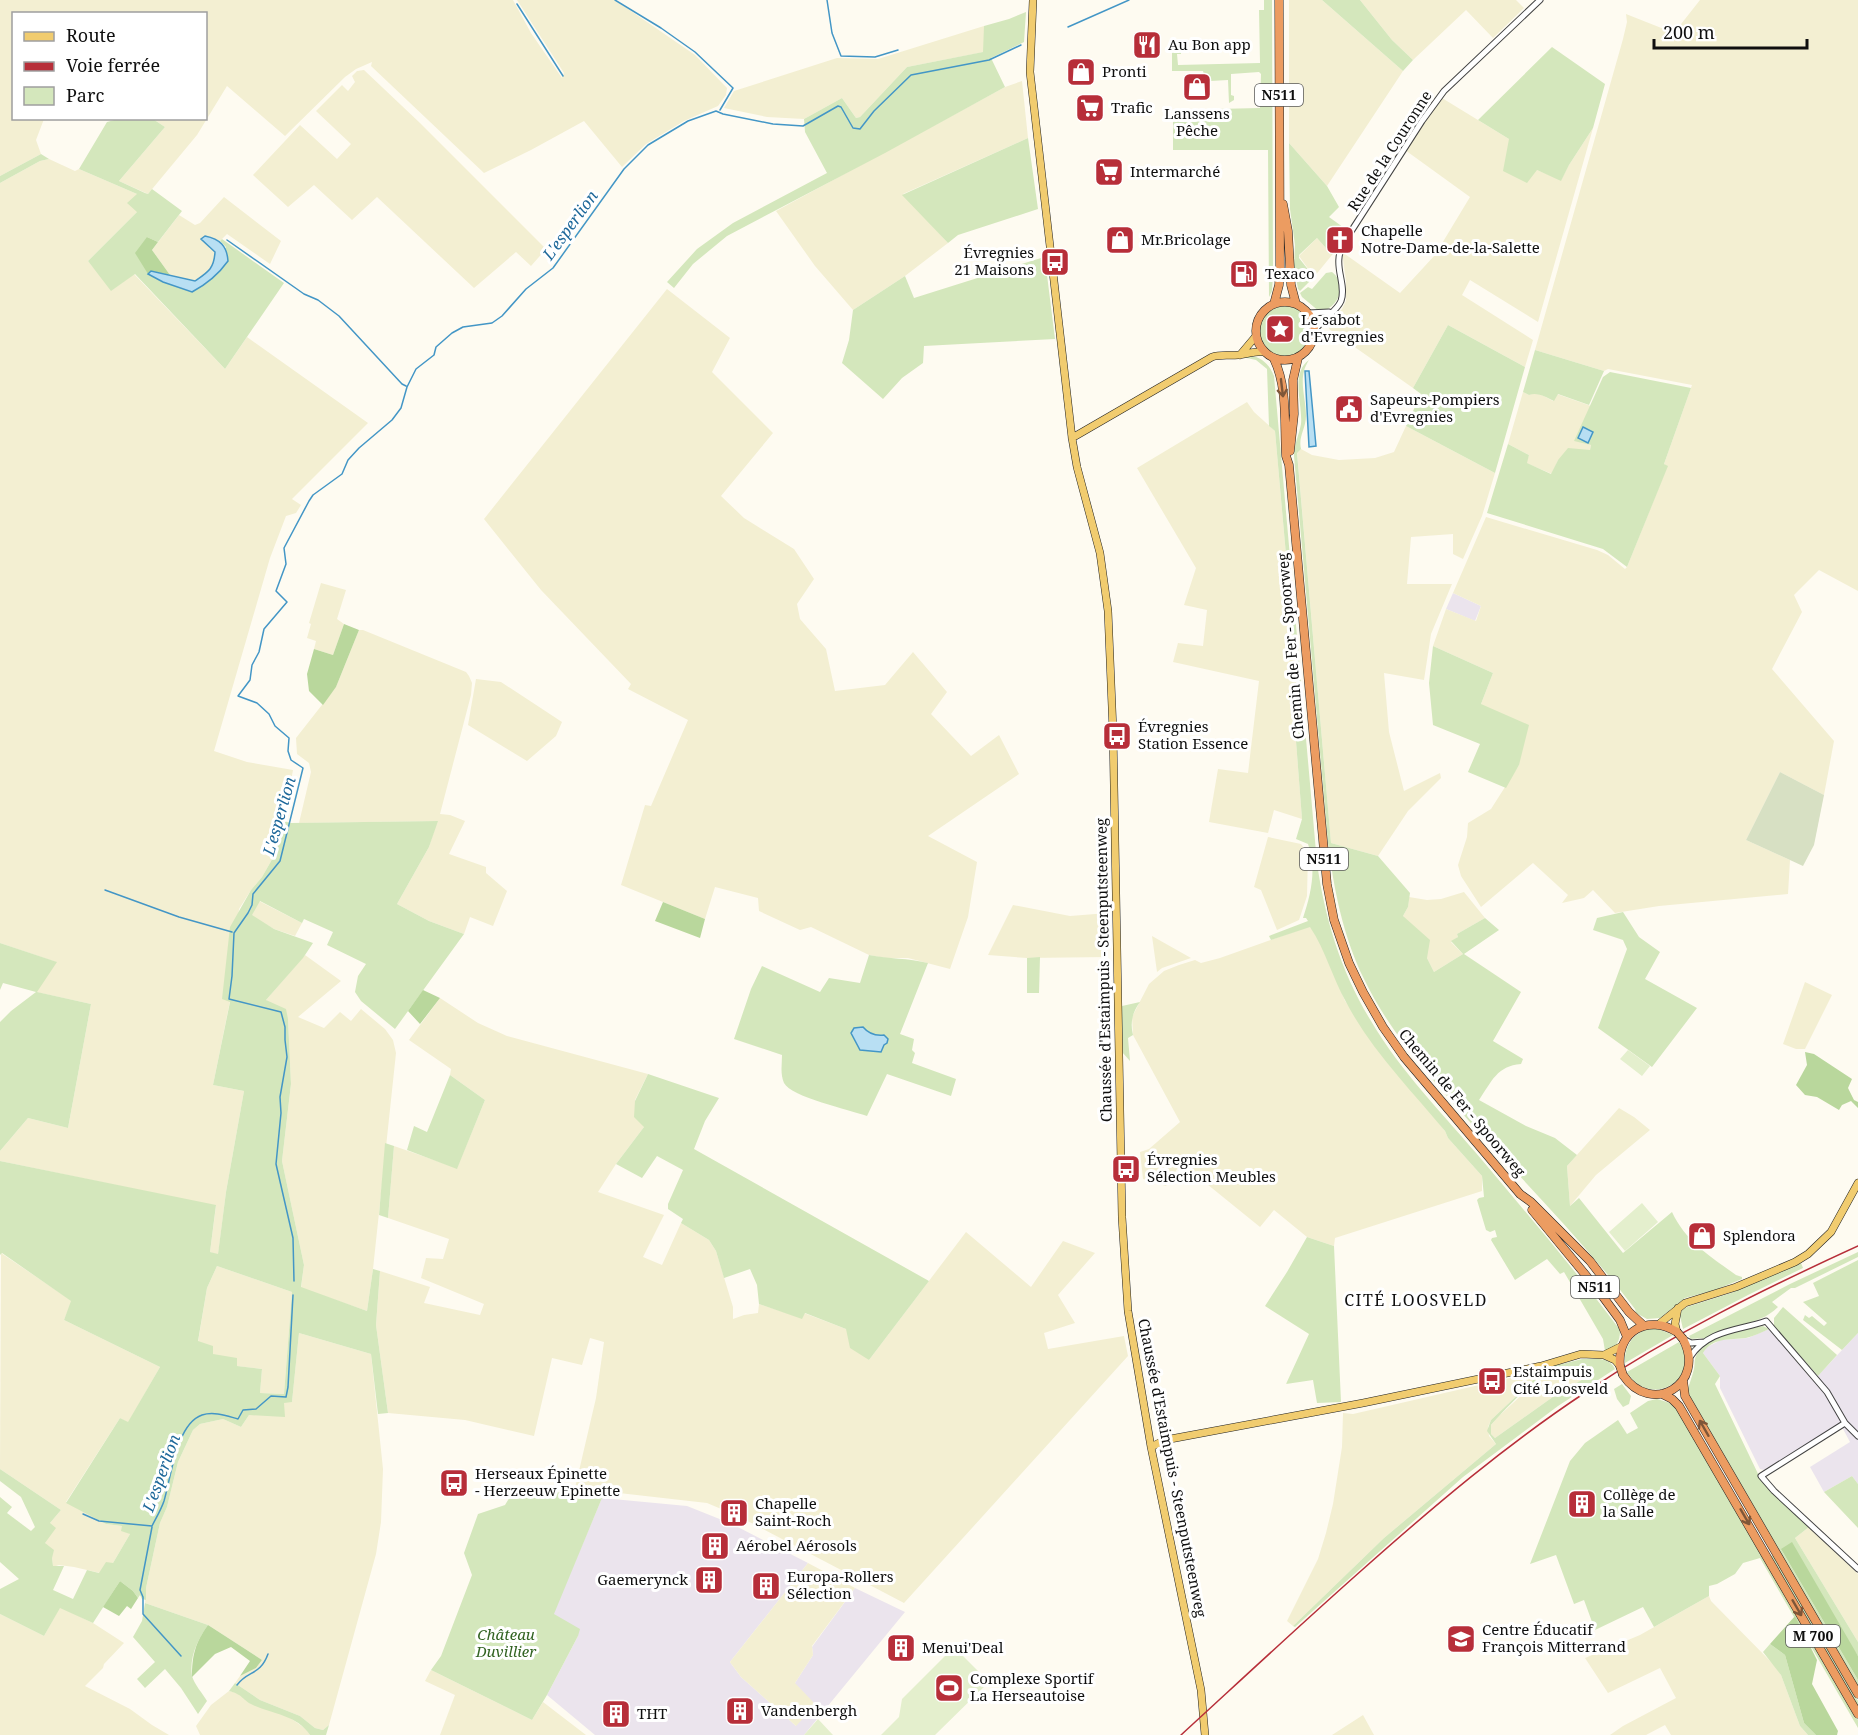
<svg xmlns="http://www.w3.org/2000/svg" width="1858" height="1735" font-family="'Noto Serif',serif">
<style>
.industrial{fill:#ebe4ed}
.farmland{fill:#f3efd2}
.green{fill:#d4e7bc;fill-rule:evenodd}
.forest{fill:#b9d79c}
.cemetery{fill:#d7e0c3}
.pitch{fill:#e4efcd}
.water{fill:#b8dff3;stroke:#4396c6;stroke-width:1.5}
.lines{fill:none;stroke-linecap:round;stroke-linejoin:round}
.stream{stroke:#4396c6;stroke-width:1.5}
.minor-casing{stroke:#424242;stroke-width:7}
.major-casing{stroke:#202020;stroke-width:8}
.highway-casing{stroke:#202020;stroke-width:9}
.minor{stroke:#fff;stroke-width:5}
.major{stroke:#f1cc6f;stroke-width:7}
.highway{stroke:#ec9c61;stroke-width:8}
.rail{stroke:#b72e39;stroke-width:1.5}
.highway-bridge-casing{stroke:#202020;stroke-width:9;stroke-linecap:butt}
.highway-bridge{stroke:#ec9c61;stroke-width:8}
.oneway{stroke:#7e5638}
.labels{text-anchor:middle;stroke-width:6;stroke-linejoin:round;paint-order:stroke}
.shield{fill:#fff;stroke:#575757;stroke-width:1.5}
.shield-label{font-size:14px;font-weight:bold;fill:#0f0f0f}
.poi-label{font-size:15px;fill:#0f0f0f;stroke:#fff;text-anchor:start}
.street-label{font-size:15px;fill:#0f0f0f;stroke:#fff}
.park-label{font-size:15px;font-style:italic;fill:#326322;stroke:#fff}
.water-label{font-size:16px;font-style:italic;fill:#1e689a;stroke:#fff}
.neighbourhood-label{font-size:16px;letter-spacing:1.5px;fill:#0f0f0f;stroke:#fff}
</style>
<rect width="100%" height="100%" fill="#fefbf1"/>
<!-- industrial -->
<path class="industrial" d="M1453 593 1481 606 1475 621 1446 609Z
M1769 1329 1813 1381 1858 1333V1484L1852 1476 1824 1492 1810 1467 1850 1442 1843 1429 1838 1425 1770 1467 1764 1470 1760 1469 1720 1388V1376L1703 1353 1707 1347 1721 1340 1748 1338Z
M602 1498 687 1506 732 1524 808 1563 730 1662 741 1677 796 1726 795 1683 813 1655 812 1647 855 1588 905 1612 804 1735H595L547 1695 578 1636 553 1614Z"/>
<!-- farmland -->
<path class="farmland" d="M0 0H513L531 33 562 78 564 73 517 0H615L695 55 727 88 726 95 718 106 684 121 646 144 622 167 584 121 531 150 484 173 371 66 372 62 356 69 345 77 285 136 227 86 197 135 148 194 119 181 165 127 153 119 206 118V14H14V118L44 119 36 140 41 154 0 176Z
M1289 0H1322L1403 71 1327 186 1289 143Z
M1360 0H1516L1524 8 1493 38 1466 10 1413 60 1392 40Z
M1700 0H1858V591L1819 570 1794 595 1802 612 1772 669 1834 741 1824 795 1780 772 1746 840 1790 860 1788 894 1659 906 1615 913 1593 890 1584 898 1562 903 1568 895 1533 863 1481 907 1461 876 1458 865 1467 837 1468 823 1491 809 1519 765 1481 704 1493 673 1433 646 1446 609 1476 621 1481 606 1453 593 1486 517 1597 550 1608 555 1625 569 1627 567 1667 467 1664 464 1692 385 1608 369 1604 371 1535 350 1623 39 1627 22 1626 14 1674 33Z
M984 26V52L907 67 860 117 856 118 842 98 804 119 767 117 724 108 734 91 837 58 878 59Z
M364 70 420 123 546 249 531 266 516 252 474 288 377 197 352 220 314 185 288 207 253 175 300 125 337 159 351 144 316 111 342 85 348 91 355 82 352 76 357 71Z
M1022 81 1028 138 903 194 948 243 905 276 853 310 815 266 776 211 1005 87Z
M1442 98 1509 139 1537 170 1561 180 1569 165 1593 128 1538 322 1470 280 1462 295 1533 340 1525 367 1448 325 1413 388 1329 329 1331 321 1342 309 1346 301V281L1342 252 1400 293 1435 255 1470 197 1405 150Z
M49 159 75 171 79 169 137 194V212L88 261 112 290 134 274 225 369 247 337 368 423 292 499 301 505 296 513 286 516 270 558 214 751 247 762 293 770 280 839 274 856 262 877 251 890 239 909 230 1001 213 1085 244 1091 226 1192 218 1255 210 1252 216 1206 0 1161V1151L28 1118 68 1128 91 1004 36 992 56 962 0 943V183L40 161Z
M224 197 281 241 270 264 227 234 220 241 212 238 209 248 215 252 214 263 208 272 195 282 170 275 152 250 179 215 195 225 200 223Z
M1317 238 1332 255 1314 277 1299 256Z
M667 289 730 338 712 372 773 433 721 496 744 518 794 549 814 579 797 604 800 619 826 649 835 691 885 685 913 652 947 692 931 714 971 756 999 735 1019 774 928 836 977 862 968 917 950 969 908 958H885L869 955 811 927 800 930 759 911 758 898 715 887 705 919 621 885 645 805 651 806 688 720 628 689 631 684 541 590 484 519Z
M1523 392 1529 395 1534 393 1542 395 1553 401 1557 394 1591 406 1575 440 1591 445 1590 451 1558 460 1552 474 1526 463 1529 455 1508 444Z
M1247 402 1254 412 1275 431 1298 691 1292 689 1302 819 1274 810 1268 833 1209 822 1218 769 1248 773 1259 681 1173 662 1178 643 1203 646 1207 610 1184 605 1196 568 1137 468Z
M1406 426 1495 473 1482 516 1463 559 1453 554V534L1411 537 1407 584H1452L1431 634 1424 680 1384 673 1389 732 1404 791 1440 773 1441 778 1408 811 1378 856 1331 843 1297 452 1301 449 1312 455 1339 460 1375 458 1394 452Z
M321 583 346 590 337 619 344 624 333 655 314 649 316 641 307 638 311 624 309 623Z
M359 630H363L466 672 469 676 472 683 471 695 440 814 450 815 465 821 449 854 486 867V873L507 891 493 926 470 917 464 934 429 921 397 904 429 847 437 821 299 823 311 772 309 763 297 754 296 738 336 687Z
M476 679 501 682 562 722 556 736 527 761 468 725Z
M1268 837 1301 844 1308 853 1307 896 1299 920 1277 930 1261 890 1254 887Z
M1464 892 1485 918 1457 934 1458 937 1451 942 1463 954 1434 972 1427 958 1403 916 1408 907 1409 897 1427 900 1441 899Z
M259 901 302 923 295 936 274 929 251 916Z
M1013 905 1070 916 1108 913V957L1027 958 988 955Z
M1310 926 1322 944 1345 1001 1445 1131 1448 1138 1482 1176V1191L1335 1238 1334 1246 1307 1237 1274 1210 1260 1227 1181 1163 1166 1186 1143 1179 1140 1152 1149 1149 1180 1122 1133 1035 1132 1017 1149 984 1164 971 1179 965 1195 960 1201 963 1220 958Z
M1152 936 1191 958 1162 968 1157 972Z
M305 955 341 981 298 1017 324 1028 340 1012 351 1021 361 1009 385 1029 393 1040 396 1053 373 1269 367 1311 301 1288 304 1265 282 1161 291 1084 288 1019 266 1000Z
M1805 982 1832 995 1805 1049H1796L1783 1044Z
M440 998 478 1023 507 1036 648 1074 635 1100 644 1127 616 1164 598 1192 664 1215 643 1257 662 1265 681 1223 709 1240 716 1251 733 1307V1319L744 1315 758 1313 759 1304 802 1318 804 1313 846 1329 869 1360 966 1232 1031 1287 1063 1241 1095 1253 1058 1295 1075 1323 1044 1333 1048 1349 1124 1336 1128 1356 904 1603 738 1516 733 1509 727 1507 726 1511 707 1503 575 1488 596 1398 604 1342 590 1338 582 1365 552 1358 534 1436 465 1420 388 1413 376 1325 380 1271 430 1287 424 1303 480 1315 484 1304 421 1278 426 1258 443 1259 449 1239 388 1218 394 1146 457 1168 485 1100 450 1075 451 1069 409 1040Z
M1619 1108 1634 1117 1650 1130 1596 1175 1570 1206 1567 1166Z
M1 1253 72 1301 64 1320 160 1367 128 1423 120 1418 66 1502 106 1524 122 1526 130 1534 113 1563 100 1573 74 1567 59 1565 53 1567 52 1558 45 1543 50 1523 61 1510 0 1469Z
M217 1266 292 1292 284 1394 260 1393 262 1369 236 1366 212 1354 198 1342 207 1288Z
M299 1333 371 1354 383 1469 381 1522 376 1554 329 1725 323 1730 315 1728 300 1716 260 1700 235 1683 240 1676 256 1668 262 1660 208 1625 145 1603 146 1588 160 1523 167 1507 178 1462 193 1430 200 1424 223 1419 241 1427 249 1415 284 1402H292Z
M1574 1367H1579L1585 1378 1557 1394 1495 1438 1491 1434V1425L1499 1416 1539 1379 1549 1373Z
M1546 1368 1491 1420 1488 1427 1489 1436 1496 1444 1384 1538 1293 1626 1287 1621 1318 1559 1326 1533 1333 1504 1342 1447 1343 1413 1353 1414 1536 1372 1537 1370Z
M1809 1527 1858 1574V1642L1795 1538Z
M808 1563 855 1588 812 1646 813 1655 795 1683 816 1705 796 1726 741 1677 730 1662Z
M1709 1596 1711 1601 1776 1667 1781 1675 1800 1726 1808 1735H1671L1665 1725 1646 1735H1610L1623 1726 1676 1698 1660 1668 1608 1693 1585 1658 1640 1635Z
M60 1607 93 1623 124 1643 104 1664 103 1668 85 1686 130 1709 152 1725 169 1735H0V1614L44 1636Z
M431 1670 532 1720 543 1702 586 1735H440L455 1695 425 1681Z
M229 1691 241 1694 250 1703 286 1715 306 1729 310 1735H200L196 1726 211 1705Z
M1363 1715 1374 1735H1332Z"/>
<!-- green -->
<path class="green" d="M1264 0H1272L1273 275 1272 291 1269 297 1268 150H1173V110L1260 108 1261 74 1259 72 1231 74V95L1234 96V100L1229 103 1228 80 1210 81 1209 76 1204 75 1203 71H1172V48L1176 47V51L1181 52V54H1177L1178 65 1260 63 1259 10H1264Z
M1322 0H1360L1392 40 1413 60 1403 71Z
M1026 12 1024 42 991 58 1005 87 885 153 727 236 693 264 674 288 667 282 697 249 733 223 827 173 805 132 804 119 842 98 856 118 860 117 907 67 983 52 984 26 1009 19Z
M1552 47 1605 84 1593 128 1569 165 1561 181 1537 170 1527 183 1503 171 1509 139 1478 120Z
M118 119H153L165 127 119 181 145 193 148 194 152 189 182 211 158 242 147 237 148 274 163 282 192 292 207 283 226 247 220 241 222 239 284 283 225 369 135 274 111 291 88 261 137 212 127 203 137 194 79 169 107 122Z
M1028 138 1038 209 958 235 948 243 902 195Z
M1289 143 1327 186 1339 207 1329 217 1347 230 1332 255 1317 238 1299 255V258L1314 277 1300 291 1298 289 1294 266 1295 245 1290 209Z
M41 154 49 159 40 161 0 183V176Z
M1041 258 1045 259 1055 339 924 346 923 363 902 378 883 399 842 363 849 340 853 310 905 276 914 298Z
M1332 272C1348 284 1339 308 1320 312L1302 297 1300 293 1308 287 1312 289 1326 273Z
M1260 331a25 25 0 1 1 50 0a25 25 0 1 1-50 0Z
M1448 325 1525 367 1495 473 1406 426 1421 394 1413 388Z
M1535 350 1604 371 1589 405 1558 394 1554 401C1545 397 1538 392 1529 395L1523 392Z
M1253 356C1264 359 1270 366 1274 376L1317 863C1325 919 1341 972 1371 1021 1401 1072 1444 1115 1482 1160 1529 1216 1576 1271 1620 1330 1620 1342 1617 1347 1605 1351L1603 1339 1564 1272 1560 1274 1547 1259 1515 1280 1491 1240 1492 1238 1497 1237 1495 1230 1490 1232 1486 1230 1477 1200 1479 1198 1484 1197 1482 1176 1448 1138 1445 1131C1411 1090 1371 1050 1346 1002 1332 977 1326 951 1310 927L1271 940 1269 936 1308 921 1306 918H1303C1311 894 1317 868 1308 844L1296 839 1302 819 1292 689 1298 690 1275 431 1269 426 1267 369 1256 360 1242 357Z
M1309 360C1297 378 1306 396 1306 416 1306 428 1298 437 1301 449L1297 453 1331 843 1378 856 1410 893 1408 907 1403 916 1430 940 1427 958 1434 972 1463 954 1451 941 1458 937 1457 934 1485 918 1499 930 1464 954 1521 992 1493 1041 1523 1059 1521 1064C1497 1066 1492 1081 1479 1100L1526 1126 1555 1138 1577 1155 1567 1166 1570 1206 1579 1198 1623 1253 1672 1212C1686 1242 1710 1256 1736 1275L1742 1277V1279L1715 1290 1685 1298 1660 1318 1647 1319 1636 1313 1635 1309C1584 1242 1525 1183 1469 1121 1430 1077 1390 1033 1364 979 1343 936 1334 890 1328 843L1294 456C1294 444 1299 435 1301 424 1303 405 1290 373 1309 360Z
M1610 372 1691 388 1664 464 1668 466 1627 567 1603 549 1487 513 1508 444 1529 455 1527 463 1551 474 1558 460 1568 448 1590 450 1591 445 1574 441 1603 377Z
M1433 646 1493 673 1481 704 1529 725 1519 765 1506 788 1468 772 1480 744 1433 725 1429 683Z
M283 821 291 823 438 821 429 847 397 904 429 921 464 934 395 1029 361 1001 355 992 358 976 366 964 327 945 333 932 304 919 302 923 260 901 252 915 274 929 313 943 303 958 266 1000 286 1009 288 1019 291 1084 282 1161 304 1265 301 1287 367 1311 373 1269 380 1271 376 1325 388 1413 378 1414 371 1354 299 1333 292 1402 284 1403 285 1417 249 1415 241 1427 223 1419 200 1424 193 1430 178 1462 167 1507 160 1523 146 1588V1600L142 1599 140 1595 138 1598 133 1591 120 1581 93 1623 60 1608 44 1636 0 1614V1589L19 1579 0 1562V1497L12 1507 7 1513 31 1531 35 1527 21 1497 0 1481V1469L61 1510 50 1523 56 1528 45 1543 54 1550 52 1558 53 1566H64L53 1590 73 1599 87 1570 99 1573 106 1562 113 1563 130 1534 121 1531 122 1526 106 1524 66 1503 120 1418 128 1422 160 1367 64 1320 71 1301 2 1253 0 1255V1161L216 1205 210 1252 218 1254 226 1192 244 1091 213 1085 230 1002 222 999 230 927 251 890 262 877 274 856ZM217 1266 292 1292 284 1394 260 1393 262 1369 237 1366V1358L213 1354V1346L198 1341 207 1288Z
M1623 912 1639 937 1660 952 1645 979 1697 1008 1652 1067 1598 1028 1627 949 1623 940 1593 930 1597 918Z
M0 943 57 962 37 992 91 1004 68 1128 28 1118 0 1151V1022L11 1011 36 992 3 983 0 990Z
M869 955C889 959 908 958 928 963L900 1034 914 1039 912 1050 915 1053 912 1063 956 1079 951 1096 887 1074 867 1116C850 1110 791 1097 784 1083 780 1074 782 1064 782 1055L734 1039 751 989 762 966 820 992 829 978 860 983Z
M1040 957 1039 993H1027V958Z
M1140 1002C1132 1013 1130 1023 1133 1035L1128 1038 1130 1061 1122 1052V1006Z
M648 1074 719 1098 705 1121 694 1149 929 1281 869 1360 850 1348 846 1329 805 1313 802 1319 759 1304 757 1285 750 1269 724 1278 716 1251 709 1240 681 1223 683 1219 668 1209V1204L683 1170 657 1156 642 1178 616 1164 644 1127 634 1117 635 1101Z
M450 1075 485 1100 457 1169 407 1150 414 1126 427 1132Z
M385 1143 394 1146 388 1218 379 1215Z
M1307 1237 1334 1246 1341 1402 1317 1403 1313 1380 1286 1384 1309 1334 1265 1306 1287 1272Z
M1858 1252V1257L1795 1288H1791L1772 1302 1778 1307C1756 1328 1730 1323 1704 1339L1702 1338 1691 1339 1689 1336 1790 1284Z
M1858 1260V1333L1842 1350 1803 1320 1805 1315 1809 1318 1812 1316 1824 1326 1827 1323 1803 1302 1819 1296 1813 1283Z
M1801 1263 1803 1268 1748 1295 1683 1329 1680 1316 1682 1310 1687 1307 1731 1293Z
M1783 1307 1837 1355 1818 1376 1774 1326V1318Z
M1763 1326 1769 1329C1762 1332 1754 1336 1746 1338 1730 1340 1713 1337 1703 1353L1720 1376 1715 1384 1761 1480 1809 1527 1795 1538 1858 1642V1656L1781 1549 1858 1680V1686L1687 1391C1689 1385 1692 1377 1694 1369 1695 1365 1694 1360 1696 1356 1706 1334 1741 1330 1763 1326Z
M1656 1328 1673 1335 1625 1363C1624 1344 1636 1329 1656 1328Z
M1679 1342C1703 1378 1650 1411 1627 1372Z
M1582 1359C1594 1358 1610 1357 1615 1369L1558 1406 1463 1477 1295 1627 1293 1626 1384 1538 1496 1444 1487 1431 1491 1420 1546 1368 1561 1362 1562 1364ZM1574 1367H1579L1585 1378 1557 1394 1495 1438 1491 1434V1425C1502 1412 1528 1385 1543 1376 1552 1371 1564 1369 1574 1367Z
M1622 1384 1631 1396 1629 1404 1623 1407 1617 1399 1614 1389Z
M1657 1399C1669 1402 1677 1405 1681 1417L1756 1546H1758L1764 1556 1858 1720V1728L1760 1558 1743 1563 1735 1574 1717 1584 1709 1586V1596L1654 1627 1643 1607 1595 1630 1584 1600 1574 1604 1556 1555 1530 1564 1570 1461 1585 1443 1618 1420 1627 1434 1638 1428 1630 1413 1648 1401Z
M1852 1476 1858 1484V1528L1824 1492Z
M516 1487 602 1498 554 1614 580 1629 578 1636 547 1695 532 1720 431 1670 441 1656 472 1575 464 1553 478 1514 505 1505Z
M1774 1555 1858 1701V1707L1771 1556Z
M145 1603 208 1625C198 1639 189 1657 192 1676 194 1684 203 1694 207 1701L198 1714 181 1688 165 1669 145 1688 137 1679 155 1662 133 1637 142 1621Z
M1770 1644 1785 1655 1804 1723 1816 1735H1808L1800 1726 1781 1675 1763 1652Z
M235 1683 260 1700 300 1716 315 1728 323 1730 329 1725 326 1735H310C297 1715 273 1714 253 1705 242 1700 244 1695 229 1691Z"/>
<!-- forest -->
<path class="forest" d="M147 237 158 242 152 250 170 275 151 271 148 274 135 253Z
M344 624 359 630 336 687 323 705 309 691 307 674 314 649 333 655Z
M663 902 705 919 700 938 655 921Z
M423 990 440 998 420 1024 408 1011Z
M1805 1052 1814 1054 1852 1079 1848 1088 1854 1100 1858 1102V1108L1851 1101 1842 1105 1839 1110 1817 1097 1805 1095 1796 1085 1807 1065Z
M1792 1542 1858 1656V1680L1781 1549Z
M120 1581 133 1591 138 1598 131 1609 127 1606 119 1616 103 1607Z
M1795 1616 1817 1660 1812 1684 1838 1731 1837 1735H1816L1804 1723 1785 1655 1770 1644Z
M208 1625 262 1660 256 1668 240 1676 250 1661 231 1647 215 1654 192 1677C192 1656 195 1643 208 1625Z"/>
<!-- cemetery -->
<path class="cemetery" d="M1780 772 1824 795 1814 845 1803 866 1746 840Z"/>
<!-- pitch -->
<path class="pitch" d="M1628 1050 1650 1066 1642 1076 1620 1059Z
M1642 1203 1658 1222 1625 1251 1609 1232Z
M954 1647 989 1682 935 1735H881L899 1717 902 1699Z
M818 1719 833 1735H804Z"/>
<!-- water -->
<path class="water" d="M205 236C220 239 227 246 228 261 218 275 207 284 192 292L163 282 148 274 151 271 195 281C208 272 214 269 215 252L201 239Z
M1305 371H1309L1316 446 1309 447Z
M1583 427 1593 432 1588 443 1578 438Z
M863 1027C868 1033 876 1036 884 1035L888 1039 887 1043 884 1045 881 1052 860 1050 851 1033 854 1028Z"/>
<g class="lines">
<!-- stream -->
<path class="stream" d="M615 0 661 28 695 52 733 88 720 110
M827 0 832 33 841 56 875 57 898 50
M517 4 563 76
M1068 27 1129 0
M227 240 304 294 318 300 339 316 402 384 406 386
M105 890 179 917 232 932
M294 1281 293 1238 276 1164 281 1113 280 1097 287 1057 285 1040V1027L281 1012 229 999 232 976 234 933 248 913 252 905 253 894 280 861 303 768 291 760 288 751 289 738 275 726 269 714 257 703 238 696 250 680 252 665 259 652 264 629 287 602 276 591 286 564 284 548 309 501 313 495 342 474 348 460 359 448 392 420 401 408 407 387 416 369 434 355 436 347 452 333 463 327 492 323 502 316 526 289 553 268 624 169 648 145 688 121 716 111 723 114 773 124 803 126 838 106 841 107 853 128 860 129 874 111 911 75 989 60 1021 45
M83 1514 99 1521 152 1526C156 1518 161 1510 164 1501 171 1478 176 1424 202 1415 214 1411 227 1416 238 1419L243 1410 256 1409 271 1396 286 1397 288 1387 293 1295
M152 1527 140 1590 143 1597V1614L181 1656
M237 1685C248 1670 260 1676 268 1654"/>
<!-- minor casing -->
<g class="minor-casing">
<path id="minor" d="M1308 313 1329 312
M1315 330C1322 320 1337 311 1341 301 1346 287 1337 272 1339 258 1339 253 1342 248 1343 244L1422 121 1444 91 1540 0
M1683 1339 1691 1343 1704 1342
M1690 1357C1709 1329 1738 1331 1766 1321L1827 1392 1845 1423 1858 1436
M1845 1423 1761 1476 1774 1491 1858 1569"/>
</g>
<!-- major casing -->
<g class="major-casing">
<path id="major" d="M1033 0 1030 72 1072 438 1077 467 1100 553 1108 611 1113 731 1122 1217 1128 1311 1151 1447 1201 1690 1205 1735
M1240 355 1256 336
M1072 438 1212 357C1221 354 1229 356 1238 355 1247 354 1255 351 1264 352
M1659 1324 1685 1303 1736 1287 1795 1262 1808 1254 1831 1232 1858 1183
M1677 1332 1675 1324 1678 1308
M1604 1355 1622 1346
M1151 1447 1165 1440 1363 1403 1541 1366 1581 1354 1604 1355 1615 1360 1620 1366"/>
</g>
<!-- highway casing -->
<g class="highway-casing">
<path id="highway" d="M1283 204 1288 231 1291 285 1296 304
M1256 331a29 29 0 1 1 58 0a29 29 0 1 1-58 0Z
M1274 304 1279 285 1280 268 1279 0
M1274 359C1288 388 1284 425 1286 456L1289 465 1327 884 1334 920 1349 963 1363 992 1383 1027 1404 1057 1520 1194 1531 1202 1590 1261 1629 1312 1644 1326
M1290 451 1294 414 1293 380 1298 358
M1532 1210 1598 1290 1620 1320 1627 1337
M1620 1366C1617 1331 1648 1314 1677 1332
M1623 1375C1651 1417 1707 1384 1683 1339
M1683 1380 1685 1396 1858 1694
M1662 1394 1672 1399 1679 1406 1858 1714"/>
</g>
<!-- minor -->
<use href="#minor" class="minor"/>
<!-- major -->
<use href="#major" class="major"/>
<!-- highway -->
<use href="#highway" class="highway"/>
<!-- rail -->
<path class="rail" d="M1181 1735C1241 1680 1301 1624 1362 1570 1434 1506 1506 1445 1586 1392 1672 1334 1764 1289 1858 1246"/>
<!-- highway-bridge casing -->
<g class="highway-bridge-casing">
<path id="highway-bridge" d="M1677 1332 1683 1339
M1620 1366 1623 1375"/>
</g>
<!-- highway-bridge -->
<use href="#highway-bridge" class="highway-bridge"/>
</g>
<!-- one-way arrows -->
<defs><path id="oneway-shaft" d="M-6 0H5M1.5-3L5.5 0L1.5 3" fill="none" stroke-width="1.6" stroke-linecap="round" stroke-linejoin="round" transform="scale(1.5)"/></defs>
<g class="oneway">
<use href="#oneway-shaft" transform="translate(1282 388) rotate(83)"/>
<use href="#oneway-shaft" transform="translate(1704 1428) rotate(-120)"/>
<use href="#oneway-shaft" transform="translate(1745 1517) rotate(60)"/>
<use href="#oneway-shaft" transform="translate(1797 1608) rotate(60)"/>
</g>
<!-- icons -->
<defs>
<g id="restaurant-square" transform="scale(1.5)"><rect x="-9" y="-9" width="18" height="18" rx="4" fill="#b72e39" stroke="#fff"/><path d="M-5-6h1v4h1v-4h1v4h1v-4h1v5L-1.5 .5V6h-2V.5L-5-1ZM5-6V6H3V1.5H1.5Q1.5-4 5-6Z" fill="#fff"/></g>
<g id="shop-square" transform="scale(1.5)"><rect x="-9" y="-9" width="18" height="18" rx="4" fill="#b72e39" stroke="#fff"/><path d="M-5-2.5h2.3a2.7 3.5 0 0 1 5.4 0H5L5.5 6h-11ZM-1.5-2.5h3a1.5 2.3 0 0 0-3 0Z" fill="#fff"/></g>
<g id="supermarket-square" transform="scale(1.5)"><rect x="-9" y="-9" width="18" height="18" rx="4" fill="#b72e39" stroke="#fff"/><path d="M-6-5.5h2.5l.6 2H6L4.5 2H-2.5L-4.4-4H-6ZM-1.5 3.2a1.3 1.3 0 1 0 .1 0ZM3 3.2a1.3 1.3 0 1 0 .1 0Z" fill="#fff"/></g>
<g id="church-square" transform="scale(1.5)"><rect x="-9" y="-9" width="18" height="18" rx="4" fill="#b72e39" stroke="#fff"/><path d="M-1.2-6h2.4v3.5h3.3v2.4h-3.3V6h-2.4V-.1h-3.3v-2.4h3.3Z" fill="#fff"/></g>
<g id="bus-square" transform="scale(1.5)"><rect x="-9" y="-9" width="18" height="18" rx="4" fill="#b72e39" stroke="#fff"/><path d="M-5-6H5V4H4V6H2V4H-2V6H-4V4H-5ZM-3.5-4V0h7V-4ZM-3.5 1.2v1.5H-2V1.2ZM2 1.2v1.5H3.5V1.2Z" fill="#fff"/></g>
<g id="fuel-square" transform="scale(1.5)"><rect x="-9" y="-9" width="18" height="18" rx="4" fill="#b72e39" stroke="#fff"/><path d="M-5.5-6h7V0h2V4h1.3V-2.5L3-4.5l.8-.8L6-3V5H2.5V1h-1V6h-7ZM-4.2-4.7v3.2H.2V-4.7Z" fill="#fff"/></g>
<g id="sight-square" transform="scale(1.5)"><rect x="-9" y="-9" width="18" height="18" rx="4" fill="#b72e39" stroke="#fff"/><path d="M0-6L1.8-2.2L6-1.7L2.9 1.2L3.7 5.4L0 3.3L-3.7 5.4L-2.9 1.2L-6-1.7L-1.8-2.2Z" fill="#fff"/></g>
<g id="civic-square" transform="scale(1.5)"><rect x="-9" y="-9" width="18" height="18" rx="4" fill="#b72e39" stroke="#fff"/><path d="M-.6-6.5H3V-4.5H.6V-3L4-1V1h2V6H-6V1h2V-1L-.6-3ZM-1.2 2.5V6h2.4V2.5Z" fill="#fff"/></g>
<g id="building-square" transform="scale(1.5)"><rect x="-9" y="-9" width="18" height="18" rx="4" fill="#b72e39" stroke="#fff"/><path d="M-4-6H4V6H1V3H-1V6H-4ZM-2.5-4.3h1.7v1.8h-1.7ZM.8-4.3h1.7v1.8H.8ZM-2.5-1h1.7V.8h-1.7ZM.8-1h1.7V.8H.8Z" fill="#fff"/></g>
<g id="school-square" transform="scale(1.5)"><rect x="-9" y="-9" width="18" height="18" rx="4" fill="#b72e39" stroke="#fff"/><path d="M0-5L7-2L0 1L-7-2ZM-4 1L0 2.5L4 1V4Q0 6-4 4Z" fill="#fff"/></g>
<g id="stadium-square" transform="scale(1.5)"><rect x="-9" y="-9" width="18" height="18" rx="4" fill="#b72e39" stroke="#fff"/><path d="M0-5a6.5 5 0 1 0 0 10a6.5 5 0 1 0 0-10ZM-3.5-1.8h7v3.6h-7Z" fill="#fff"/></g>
</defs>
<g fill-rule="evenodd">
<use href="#restaurant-square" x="1147" y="45"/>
<use href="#shop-square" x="1081" y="72"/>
<use href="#shop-square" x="1197" y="87"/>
<use href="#supermarket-square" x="1090" y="108"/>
<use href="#supermarket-square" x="1109" y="172"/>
<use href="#shop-square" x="1120" y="240"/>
<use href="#church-square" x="1340" y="240"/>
<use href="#bus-square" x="1055" y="262"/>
<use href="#fuel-square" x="1244" y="274"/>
<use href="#sight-square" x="1280" y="329"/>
<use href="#civic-square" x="1349" y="409"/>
<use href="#bus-square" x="1117" y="736"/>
<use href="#bus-square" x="1126" y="1169"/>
<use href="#shop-square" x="1702" y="1236"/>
<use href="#bus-square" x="1492" y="1381"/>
<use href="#bus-square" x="454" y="1483"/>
<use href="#building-square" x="1582" y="1504"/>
<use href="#building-square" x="734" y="1513"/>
<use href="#building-square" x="715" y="1546"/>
<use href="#building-square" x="709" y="1580"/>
<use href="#building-square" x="766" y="1586"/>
<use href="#school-square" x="1461" y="1639"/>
<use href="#building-square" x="901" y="1648"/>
<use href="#stadium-square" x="949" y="1688"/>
<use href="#building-square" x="740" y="1711"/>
<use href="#building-square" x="616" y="1714"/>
</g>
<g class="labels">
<!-- shield labels -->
<g class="shield">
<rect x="1255" y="84" width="48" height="22" rx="4.5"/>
<rect x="1300" y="848" width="48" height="22" rx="4.5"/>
<rect x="1571" y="1276" width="48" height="22" rx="4.5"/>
<rect x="1786" y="1625" width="54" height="22" rx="4.5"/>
</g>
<g class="shield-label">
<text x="1279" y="100">N511</text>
<text x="1324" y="864">N511</text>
<text x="1595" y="1292">N511</text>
<text x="1813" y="1641">M 700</text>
</g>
<!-- poi labels -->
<g class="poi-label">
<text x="1168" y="50">Au Bon app</text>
<text x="1102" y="77">Pronti</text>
<text x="1111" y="113">Trafic</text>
<text x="1197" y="119" text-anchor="middle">Lanssens<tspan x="1197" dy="17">Pêche</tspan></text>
<text x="1130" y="177">Intermarché</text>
<text x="1361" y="236">Chapelle<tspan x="1361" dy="17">Notre-Dame-de-la-Salette</tspan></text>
<text x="1141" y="245">Mr.Bricolage</text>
<text x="1034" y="258" text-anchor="end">Évregnies<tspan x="1034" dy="17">21 Maisons</tspan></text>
<text x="1265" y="279">Texaco</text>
<text x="1301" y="325">Le sabot<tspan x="1301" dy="17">d'Evregnies</tspan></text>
<text x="1370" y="405">Sapeurs-Pompiers<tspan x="1370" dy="17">d'Evregnies</tspan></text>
<text x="1138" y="732">Évregnies<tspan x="1138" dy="17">Station Essence</tspan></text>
<text x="1147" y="1165">Évregnies<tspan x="1147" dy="17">Sélection Meubles</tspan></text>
<text x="1723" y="1241">Splendora</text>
<text x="1513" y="1377">Estaimpuis<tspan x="1513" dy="17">Cité Loosveld</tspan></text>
<text x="475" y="1479">Herseaux Épinette<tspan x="475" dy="17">- Herzeeuw Epinette</tspan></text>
<text x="1603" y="1500">Collège de<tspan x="1603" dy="17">la Salle</tspan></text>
<text x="755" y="1509">Chapelle<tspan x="755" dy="17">Saint-Roch</tspan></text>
<text x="736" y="1551">Aérobel Aérosols</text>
<text x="787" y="1582">Europa-Rollers<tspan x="787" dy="17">Sélection</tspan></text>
<text x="688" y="1585" text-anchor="end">Gaemerynck</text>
<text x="1482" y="1635">Centre Éducatif<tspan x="1482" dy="17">François Mitterrand</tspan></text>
<text x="922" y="1653">Menui'Deal</text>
<text x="970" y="1684">Complexe Sportif<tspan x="970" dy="17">La Herseautoise</tspan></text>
<text x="761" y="1716">Vandenbergh</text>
<text x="637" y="1719">THT</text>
</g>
<!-- street labels -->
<g class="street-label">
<text transform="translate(1390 151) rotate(-57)" y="5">Rue de la Couronne</text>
<text transform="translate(1291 646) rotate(-95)" y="5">Chemin de Fer - Spoorweg</text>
<text transform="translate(1104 970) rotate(-91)" y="5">Chaussée d'Estaimpuis - Steenputsteenweg</text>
<text transform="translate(1462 1103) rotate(50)" y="5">Chemin de Fer - Spoorweg</text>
<text transform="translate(1172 1468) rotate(79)" y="5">Chaussée d'Estaimpuis - Steenputsteenweg</text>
</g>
<!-- park labels -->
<g class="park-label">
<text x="506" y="1640">Château<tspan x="506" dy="17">Duvillier</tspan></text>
</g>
<!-- water labels -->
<g class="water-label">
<text transform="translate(570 225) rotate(-54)" y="6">L'esperlion</text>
<text transform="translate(279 816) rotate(-74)" y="6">L'esperlion</text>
<text transform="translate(161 1473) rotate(-70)" y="6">L'esperlion</text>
</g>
<!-- neighbourhood labels -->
<g class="neighbourhood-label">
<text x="1416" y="1306">CITÉ LOOSVELD</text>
</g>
</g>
<!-- legend -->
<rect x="12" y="12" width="195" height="108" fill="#ffffff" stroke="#9f9f9f" stroke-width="1.5"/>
<rect x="24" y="32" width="30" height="9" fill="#f1cc6f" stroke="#9f9f9f" stroke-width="1.5"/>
<text x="66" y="42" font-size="18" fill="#0f0f0f">Route</text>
<rect x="24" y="62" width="30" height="9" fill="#b72e39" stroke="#9f9f9f" stroke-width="1.5"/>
<text x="66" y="72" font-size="18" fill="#0f0f0f">Voie ferrée</text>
<rect x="24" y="87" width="30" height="18" fill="#d4e7bc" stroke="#9f9f9f" stroke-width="1.5"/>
<text x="66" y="102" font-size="18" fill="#0f0f0f">Parc</text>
<!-- scale -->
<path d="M1654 39v9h153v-9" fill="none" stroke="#0f0f0f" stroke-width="3"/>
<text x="1663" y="39" font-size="18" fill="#0f0f0f" stroke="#ffffff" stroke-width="4.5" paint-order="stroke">200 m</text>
</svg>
